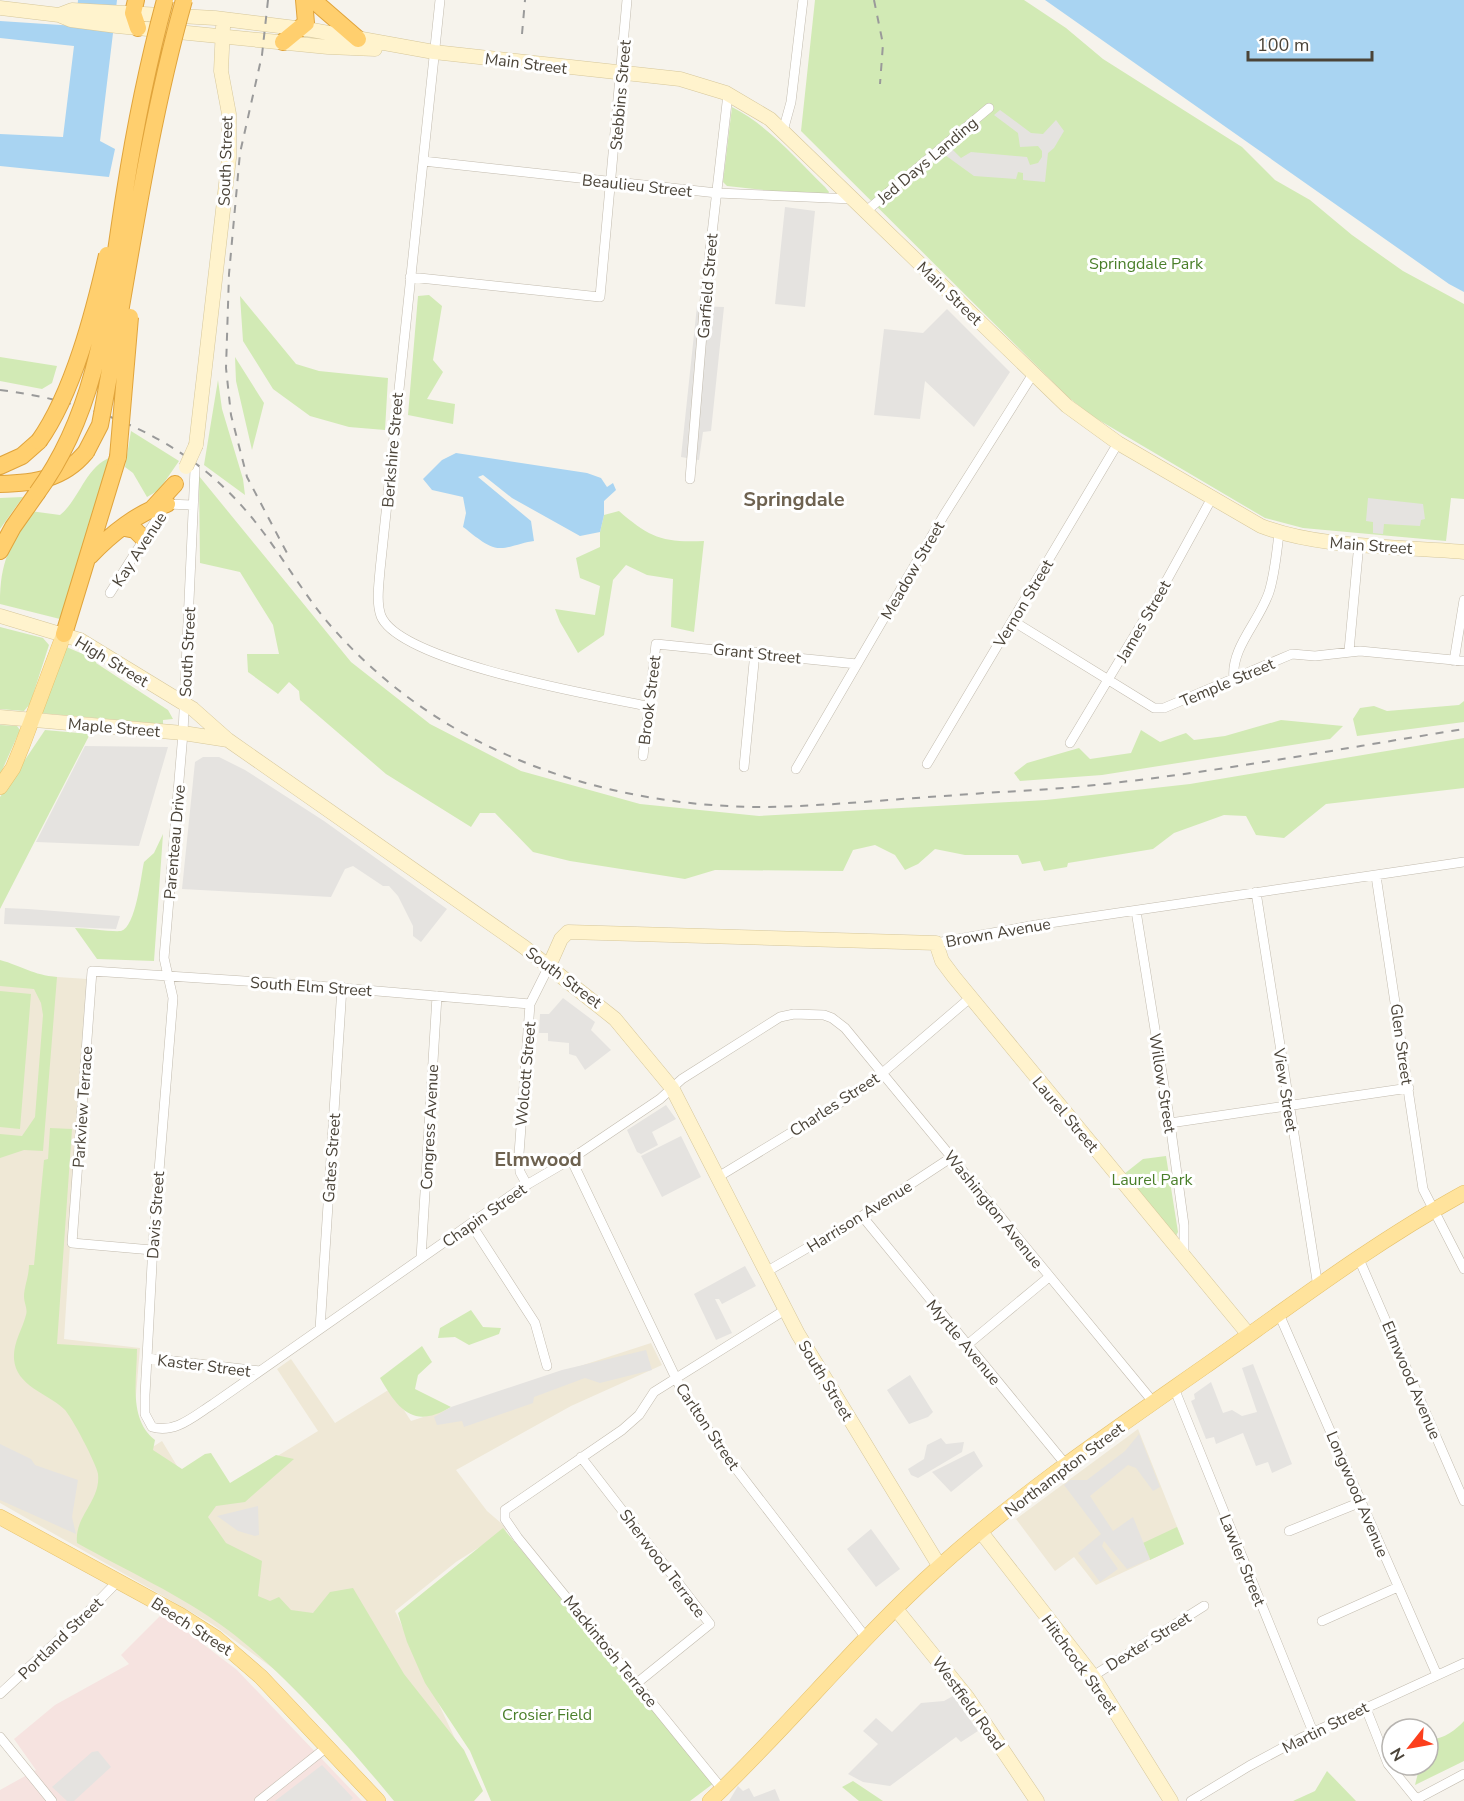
<svg xmlns="http://www.w3.org/2000/svg" width="1464" height="1801" font-family="'Nunito Sans',sans-serif">
<style>
.education{fill:#efe8d6}
.medical{fill:#f6e3e0}
.green{fill:#d2eab5}
.parking{fill:#e5e3e0}
.water{fill:#a9d4f2}
.lines{fill:none;stroke-linecap:round;stroke-linejoin:round}
.street-casing{stroke:#c2bbae;stroke-width:10}
.secondary-casing{stroke:#d6c79b;stroke-width:15}
.primary-casing{stroke:#e6c16a;stroke-width:16}
.highway-casing{stroke:#e0a43c;stroke-width:18}
.street{stroke:#fff;stroke-width:9}
.secondary{stroke:#fff3cd;stroke-width:14}
.primary{stroke:#ffe39c;stroke-width:15}
.highway{stroke:#ffcf6e;stroke-width:16}
.rail{stroke:#9a9a9a;stroke-width:2;stroke-dasharray:8 8;stroke-linecap:butt}
.secondary-bridge-casing{stroke:#d6c79b;stroke-width:15;stroke-linecap:butt}
.highway-bridge-casing{stroke:#e0a43c;stroke-width:18;stroke-linecap:butt}
.secondary-bridge{stroke:#fff3cd;stroke-width:14}
.highway-bridge{stroke:#ffcf6e;stroke-width:16}
.labels{text-anchor:middle;stroke-width:6;stroke-linejoin:round;paint-order:stroke}
.street-label{font-size:16px;fill:#4b4439;stroke:#fff}
.park-label{font-size:16px;fill:#4a7f2a;stroke:#fff}
.quarter-label{font-size:20px;font-weight:bold;fill:#6e6250;stroke:#fff}
</style>
<rect width="100%" height="100%" fill="#f6f3ec"/>
<!-- education -->
<path class="education" d="M0 973 87 979 64 1339 140 1348 131 1452 143 1453 162 1441 200 1504 318 1431 277 1369 291 1359 335 1423 390 1389 411 1421 651 1343 662 1365 571 1406 456 1470 487 1511 508 1529 456 1562 395 1611 466 1762 285 1677 212 1624 0 1503Z
M1138 1429 1184 1544 1096 1585 1074 1557 1055 1571 1016 1519Z"/>
<!-- medical -->
<path class="medical" d="M160 1616 178 1625 237 1670 362 1801H0V1790L36 1770 14 1739 55 1705 129 1664 121 1655Z"/>
<!-- green -->
<path class="green" d="M815 0H1024L1066 28 1103 59 1242 147 1275 180 1310 200 1352 235 1403 271 1464 304V499L1451 498 1446 541 1303 528 1265 518 1092 416 1068 397 801 131Z
M732 107C769 126 796 159 825 187L829 192 826 197 727 186 723 182Z
M429 295 442 306 433 360 443 372 427 399 455 404 453 424 408 415 418 296Z
M240 296 296 364 319 371 388 378 385 430 349 427 310 416 273 389 243 341Z
M0 357 57 366 52 383 42 389 0 381Z
M235 357 264 403 252 450 236 381Z
M218 380 222 409 243 479 245 495 204 465Z
M131 431 179 461 159 490 147 497 133 473 125 467Z
M111 457 101 495 60 619 0 604C0 560 10 548 30 511L60 515C80 499 85 467 111 457Z
M199 476 351 662 430 724 521 771 640 804 759 816 1046 800 1190 784 1464 738V788L1326 804 1284 838 1256 835 1246 816 1224 815 1174 833 1153 849 1068 863 1067 867 1044 871 1040 861 1022 864 1018 855H965L935 849 918 864 905 870 895 855 875 845 853 850 843 871 715 870 685 879 570 861 533 852 495 813H480L471 827 386 774 300 700 299 691 289 682 278 694 248 672 247 654H279L273 625 240 572 200 563Z
M23 497 0 529V498Z
M619 511C649 537 662 543 704 541L694 632 671 627 673 579 647 575 626 565 613 580 604 635 578 653 560 622 555 609 595 615 600 586 580 578 576 558 600 547V532L604 515Z
M0 627 43 638 49 645 30 704 24 711 0 709Z
M64 646 97 660 96 663 168 710 173 719 163 720V724L40 713Z
M1464 701V722L1357 736 1353 719 1360 708 1374 706 1387 711 1459 705Z
M1281 720 1343 726 1330 739 1102 775 1020 781 1014 773 1027 763 1079 748 1090 759 1131 753 1141 730 1160 742 1186 733 1194 740 1225 736Z
M0 725 17 726 20 730 0 775Z
M45 730 90 734 0 909V797Z
M163 834 154 961 97 959 75 928C86 928 112 932 121 931 136 927 141 875 144 862L154 853Z
M0 960C22 966 33 975 57 977L43 1151 24 1150 0 1158V1134L22 1136 35 1117 43 1015 41 1003 34 989 0 986Z
M0 991 31 994 20 1129 0 1127Z
M50 1128 72 1129 57 1344 137 1349C137 1379 128 1419 155 1440L153 1450 182 1469 205 1454 211 1453 230 1483 276 1455 294 1459 245 1502 216 1506 208 1517 226 1543 262 1561 258 1596 270 1601 279 1597 291 1610 313 1613 330 1592 353 1588 404 1674 464 1750 483 1791 474 1801H394C349 1746 284 1672 228 1630 181 1595 127 1571 77 1543 74 1516 101 1501 98 1474 97 1465 71 1415 64 1409 47 1393 16 1386 14 1359 13 1343 22 1330 26 1315 28 1309 24 1303 24 1297 24 1287 29 1276 29 1265H34L44 1160 48 1159Z
M1166 1156 1178 1232 1176 1236 1124 1174 1143 1159Z
M471 1310 483 1327 501 1328 499 1334 469 1345 455 1337 438 1338 440 1328Z
M422 1346 432 1362 418 1375 415 1389 451 1407C414 1429 399 1411 380 1378Z
M1177 1527 1184 1544 1150 1560 1143 1543Z
M503 1528 714 1783 690 1801H491L470 1751 425 1683 407 1642 398 1613Z
M1464 1721V1761L1415 1785 1420 1765H1428V1739C1441 1741 1456 1730 1464 1721Z
M1327 1771 1356 1801H1293L1315 1791Z
M853 1781 883 1801H859L842 1787Z"/>
<!-- parking -->
<path class="parking" d="M1000 110 1031 133 1043 134 1056 120 1064 131 1054 148 1048 153 1045 182 1023 180V173L1018 172 1016 179 974 176 945 155 952 149 961 158 971 152 1027 157 1030 165 1038 163 1042 157V151L1038 146 1020 147 1018 133 994 115Z
M785 207 815 211 805 307 775 304Z
M697 306 724 307 711 431 703 432 699 460 681 457Z
M947 309 1010 372 974 427 925 381 920 419 874 415 884 329 923 333Z
M1368 498 1423 504 1425 519 1421 520 1420 526 1384 524 1383 534 1373 533V522L1366 521Z
M85 746 168 747 139 846 36 842Z
M203 757H219L245 770 324 821 447 909 421 942 413 936V926L398 896 389 886H383L353 866 345 869 331 897 182 889 195 762Z
M5 908 28 909 120 916 116 929 4 924Z
M563 998 595 1022 591 1030 611 1050 585 1070 576 1056 569 1054V1043L548 1041V1033H539L540 1014H549Z
M666 1105 676 1119 652 1132 658 1145 641 1154 637 1152 627 1130Z
M681 1136 701 1177 662 1197 641 1156Z
M745 1266 756 1286 722 1304 719 1299H715L732 1333 716 1340 694 1294Z
M646 1350 652 1370 600 1383 585 1378 534 1397 533 1403 464 1427 462 1421 437 1425 434 1417 451 1407 562 1370Z
M1253 1364 1292 1464 1272 1473 1268 1462 1256 1466 1243 1433 1216 1444 1214 1437 1206 1439 1191 1401 1195 1399 1194 1394 1211 1382 1223 1413 1232 1410 1242 1416 1257 1412 1242 1368Z
M910 1375 933 1412 928 1417 909 1424 887 1390Z
M1139 1434 1160 1487 1153 1491 1136 1468 1128 1465 1090 1496 1113 1531 1133 1517 1150 1559 1127 1569 1104 1541 1102 1546 1118 1569 1100 1582 1078 1553 1101 1534 1064 1485 1070 1480H1087L1125 1451Z
M941 1438 946 1444 964 1442 962 1452 918 1478 911 1475 908 1469 924 1459 927 1445Z
M0 1444 31 1459 35 1465 78 1480 72 1517 76 1534 0 1500Z
M974 1451 983 1466 951 1492 932 1472Z
M258 1506 259 1535 255 1536 238 1531 217 1516Z
M871 1529 900 1569 876 1587 847 1549Z
M953 1696 978 1731 961 1742 956 1737 890 1786 863 1782 848 1774 878 1744 863 1731 876 1718 892 1732 921 1703 944 1701Z
M98 1751 111 1767 74 1801H67L52 1787 92 1752Z
M322 1765 353 1798 350 1801H275Z
M738 1786 743 1791 749 1788 754 1797 775 1789 780 1801H729Z"/>
<!-- water -->
<path class="water" d="M78 0H117L100 141 115 149 109 177 0 166V134L63 137 74 46 0 38V21L76 26Z
M1045 0H1464V292L1449 284Z
M456 453 587 473 601 478 607 487 613 483 616 490 604 501V515L600 532 580 536 512 498 483 475 478 477 531 521 534 541C524 542 510 548 501 548 488 549 473 534 463 527L466 513 463 497 432 490 423 479 442 460Z"/>
<g class="lines">
<!-- street casing -->
<g class="street-casing">
<path id="street" d="M440 0 380 570C379 584 376 602 381 616 400 662 597 696 647 706
M783 131 791 102 803 0
M423 161 717 193 852 199
M865 212 989 108
M410 277 600 297 627 0
M195 469 183 733 164 958 173 998 153 1245 145 1395V1414L152 1427C175 1434 194 1416 213 1404L523 1187 571 1159 660 1099 682 1079 780 1017 794 1014 824 1015 832 1018 845 1028 1154 1403
M690 479 706 286 728 94
M167 504 192 505
M110 593 167 503
M1013 621 1154 708H1164L1292 654 1315 656 1360 651 1464 661
M1349 651 1359 543
M1454 661 1464 600
M1234 679C1230 647 1262 619 1270 589 1275 571 1277 551 1279 533
M1070 743 1157 598 1213 496
M643 756 656 644 857 664
M927 764 1118 443
M744 767 755 652
M796 769 944 515 1033 374
M1376 876 1423 1189 1464 1269
M1256 892 1318 1287
M1136 911 1170 1123 1184 1225V1256
M936 943 1036 925 1464 862
M1170 1123 1409 1088
M571 1159 683 1393 724 1453 867 1639
M718 1177 866 1087 970 998
M527 1185 520 1172 519 1154 530 1004 549 966
M862 1216 1067 1466
M471 1224 535 1323 547 1366
M152 1250 72 1243 92 971 306 985 530 1004
M421 1258 437 996
M1359 1259 1464 1501
M766 1272 862 1216 952 1157
M1279 1314 1437 1675
M320 1329 342 987
M967 1345 1049 1277
M147 1358 260 1371
M1174 1388 1313 1732
M581 1457 710 1624 637 1683
M1289 1531 1361 1502
M1322 1621 1398 1587
M1093 1676 1204 1606
M0 1694 83 1617 118 1581
M1365 1706 1388 1764 1418 1801
M0 1737 52 1801
M722 1789 518 1538 505 1519V1510L622 1430 639 1415 654 1392 785 1310
M1417 1799 1464 1774
M259 1801 327 1747
M1191 1801 1249 1766 1303 1737 1464 1663"/>
</g>
<!-- secondary casing -->
<g class="secondary-casing">
<path id="secondary" d="M0 8 59 15 71 20 117 26 328 47 375 49
M59 15 72 10 215 18 312 30 434 52 680 79 726 93 770 119 1067 406 1118 443 1261 526C1321 549 1400 546 1464 552
M196 445 229 158V114L221 71 223 27
M0 616 80 640 193 709 228 740 524 947 615 1019 672 1088 798 1334 940 1567
M0 717 183 733 228 740
M549 966 561 939 568 932 936 943 942 961 954 977 1249 1335
M981 1532 1093 1676 1171 1801
M896 1609 967 1697 1037 1801"/>
</g>
<!-- primary casing -->
<g class="primary-casing">
<path id="primary" d="M0 787 13 768 22 746 64 634
M0 1517 180 1615 216 1638 261 1677 378 1801
M710 1801C789 1726 858 1640 939 1567 1021 1493 1114 1430 1204 1367 1289 1307 1373 1243 1464 1193"/>
</g>
<!-- highway casing -->
<g class="highway-casing">
<path id="highway" d="M136 0 133 13 138 28
M313 0 358 39
M283 42 306 23 304 0
M0 466 22 456 39 441
M0 484C34 483 63 480 86 452
M152 509 175 484
M125 528 135 530 144 539
M0 551 13 527 37 493
M90 556C110 535 139 511 167 504
M64 634 118 457"/>
</g>
<!-- street -->
<use href="#street" class="street"/>
<!-- secondary -->
<use href="#secondary" class="secondary"/>
<!-- primary -->
<use href="#primary" class="primary"/>
<!-- highway -->
<use href="#highway" class="highway"/>
<!-- rail -->
<path class="rail" d="M268 0 262 55 240 153 229 274 226 368 231 415 247 477 288 555
M874 0 883 44 880 84
M522 34 525 0
M0 390C95 402 185 438 248 513 276 546 297 584 324 618 350 649 380 677 413 701 513 774 641 807 764 807 829 806 894 799 958 795 1007 791 1055 790 1104 784 1224 771 1344 748 1464 729"/>
<!-- secondary-bridge casing -->
<g class="secondary-bridge-casing">
<path id="secondary-bridge" d="M186 467 196 445"/>
</g>
<!-- highway-bridge casing -->
<g class="highway-bridge-casing">
<path id="highway-bridge" d="M39 441C73 393 94 312 107 255
M86 452 100 425C127 283 145 139 184 0
M118 457 130 317
M37 493C102 404 108 296 125 191 135 127 148 63 165 0"/>
</g>
<!-- secondary-bridge -->
<use href="#secondary-bridge" class="secondary-bridge"/>
<!-- highway-bridge -->
<use href="#highway-bridge" class="highway-bridge"/>
</g>
<g class="labels">
<!-- street labels -->
<g class="street-label">
<text transform="translate(526 63) rotate(7)" y="6">Main Street</text>
<text transform="translate(620 95) rotate(-85)" y="6">Stebbins Street</text>
<text transform="translate(927 160) rotate(-40)" y="6">Jed Days Landing</text>
<text transform="translate(225 161) rotate(-88)" y="6">South Street</text>
<text transform="translate(637 185) rotate(6)" y="6">Beaulieu Street</text>
<text transform="translate(707 286) rotate(-85)" y="6">Garfield Street</text>
<text transform="translate(950 293) rotate(44)" y="6">Main Street</text>
<text transform="translate(392 450) rotate(-85)" y="6">Berkshire Street</text>
<text transform="translate(1371 545) rotate(4)" y="6">Main Street</text>
<text transform="translate(139 549) rotate(-57)" y="6">Kay Avenue</text>
<text transform="translate(912 570) rotate(-60)" y="6">Meadow Street</text>
<text transform="translate(1023 603) rotate(-59)" y="6">Vernon Street</text>
<text transform="translate(1143 621) rotate(-60)" y="6">James Street</text>
<text transform="translate(187 652) rotate(-87)" y="6">South Street</text>
<text transform="translate(757 653) rotate(6)" y="6">Grant Street</text>
<text transform="translate(112 661) rotate(31)" y="6">High Street</text>
<text transform="translate(1227 682) rotate(-23)" y="6">Temple Street</text>
<text transform="translate(649 700) rotate(-83)" y="6">Brook Street</text>
<text transform="translate(114 727) rotate(5)" y="6">Maple Street</text>
<text transform="translate(174 842) rotate(-85)" y="6">Parenteau Drive</text>
<text transform="translate(998 932) rotate(-10)" y="6">Brown Avenue</text>
<text transform="translate(564 977) rotate(37)" y="6">South Street</text>
<text transform="translate(311 986) rotate(4)" y="6">South Elm Street</text>
<text transform="translate(1402 1044) rotate(82)" y="6">Glen Street</text>
<text transform="translate(525 1074) rotate(-85)" y="6">Wolcott Street</text>
<text transform="translate(1163 1083) rotate(81)" y="6">Willow Street</text>
<text transform="translate(1286 1090) rotate(81)" y="6">View Street</text>
<text transform="translate(834 1104) rotate(-33)" y="6">Charles Street</text>
<text transform="translate(82 1107) rotate(-86)" y="6">Parkview Terrace</text>
<text transform="translate(1066 1114) rotate(50)" y="6">Laurel Street</text>
<text transform="translate(429 1127) rotate(-87)" y="6">Congress Avenue</text>
<text transform="translate(331 1158) rotate(-86)" y="6">Gates Street</text>
<text transform="translate(994 1209) rotate(51)" y="6">Washington Avenue</text>
<text transform="translate(155 1215) rotate(-86)" y="6">Davis Street</text>
<text transform="translate(484 1215) rotate(-35)" y="6">Chapin Street</text>
<text transform="translate(859 1216) rotate(-32)" y="6">Harrison Avenue</text>
<text transform="translate(964 1342) rotate(50)" y="6">Myrtle Avenue</text>
<text transform="translate(204 1365) rotate(7)" y="6">Kaster Street</text>
<text transform="translate(826 1380) rotate(59)" y="6">South Street</text>
<text transform="translate(1412 1380) rotate(67)" y="6">Elmwood Avenue</text>
<text transform="translate(708 1426) rotate(56)" y="6">Carlton Street</text>
<text transform="translate(1064 1469) rotate(-37)" y="6">Northampton Street</text>
<text transform="translate(1358 1494) rotate(67)" y="6">Longwood Avenue</text>
<text transform="translate(1243 1560) rotate(68)" y="6">Lawler Street</text>
<text transform="translate(663 1563) rotate(53)" y="6">Sherwood Terrace</text>
<text transform="translate(192 1626) rotate(33)" y="6">Beech Street</text>
<text transform="translate(60 1638) rotate(-44)" y="6">Portland Street</text>
<text transform="translate(1148 1641) rotate(-32)" y="6">Dexter Street</text>
<text transform="translate(611 1651) rotate(51)" y="6">Mackintosh Terrace</text>
<text transform="translate(1080 1664) rotate(54)" y="6">Hitchcock Street</text>
<text transform="translate(969 1703) rotate(54)" y="6">Westfield Road</text>
<text transform="translate(1325 1727) rotate(-27)" y="6">Martin Street</text>
</g>
<!-- park labels -->
<g class="park-label">
<text x="1146" y="269">Springdale Park</text>
<text x="1152" y="1185">Laurel Park</text>
<text x="547" y="1720">Crosier Field</text>
</g>
<!-- quarter labels -->
<g class="quarter-label">
<text x="794" y="506">Springdale</text>
<text x="538" y="1166">Elmwood</text>
</g>
</g>
<!-- north arrow -->
<g transform="translate(1410 1747) rotate(239)"><circle r="28" fill="#ffffff" stroke="#b7b4b0" stroke-width="1.5"/>
<path d="M0-4.5L10 22L0 15L-10 22Z" fill="#fc3f1d"/>
<text y="-9" font-size="16" font-weight="bold" text-anchor="middle" fill="#4b4439">N</text>
</g>
<!-- scale -->
<path d="M1248 51v9h124v-9" fill="none" stroke="#4b4439" stroke-width="3"/>
<text x="1257" y="51" font-size="18" fill="#4b4439" stroke="#ffffff" stroke-width="4.5" paint-order="stroke">100 m</text>
</svg>
